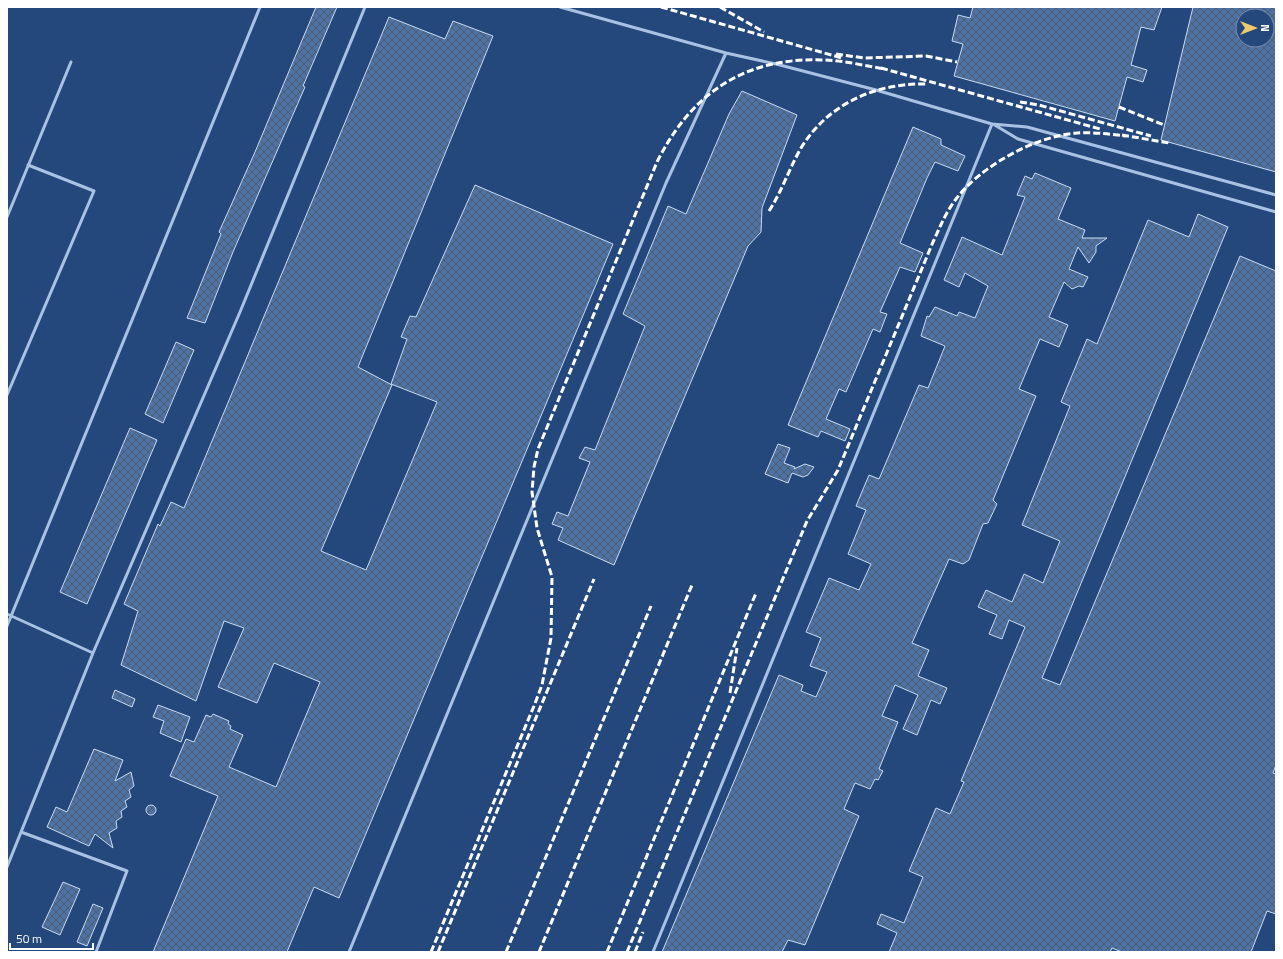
<svg xmlns="http://www.w3.org/2000/svg" width="1283" height="959" font-family="'Titillium Web',sans-serif">
<style>
.building{fill:url(#building-cross-hatch);stroke:#cadcf4;fill-rule:evenodd}
.lines{fill:none;stroke-linecap:round;stroke-linejoin:round}
.service{stroke:#a8c2e4;stroke-width:3}
.rail{stroke:#fff;stroke-width:3;stroke-dasharray:7 3;stroke-linecap:butt}
</style>
<defs>
<pattern id="building-cross-hatch" width="8" height="8" patternUnits="userSpaceOnUse"><rect width="8" height="8" fill="#4d72a3"/><path d="M0 0l8 8M0 8l8-8" fill="none" stroke="#4c5d73"/></pattern>
</defs>
<rect width="100%" height="100%" fill="#24487b"/>
<!-- building -->
<path class="building" d="M316 7H337L303 86 305 87 233 252 205 323 187 318 221 234 219 232 255 152Z
M973 7H1162L1154 30 1141 27 1131 65 1147 70 1143 82 1127 77 1115 121 954 76 963 44 952 41 958 15 970 18Z
M1193 7H1276V172L1161 140ZM1243 16H1267V40H1243Z
M389 17 445 39 453 21 493 36 358 367 392 385 321 551 366 570 437 402 391 384 407 339 401 337 410 316 416 317 475 185 613 244 339 898 314 887 287 952H153L218 796 170 776 186 739 194 742 206 715 211 717 213 714 229 721 228 724 231 726 230 729 243 735 229 767 276 787 320 682 274 663 257 703 218 687 244 628 224 621 196 701 121 665 138 611 124 604 158 524 160 526 171 502 184 508Z
M742 91 797 115 762 208 761 232 748 246 614 565 558 540 563 528 552 524 557 512 568 516 590 462 579 458 585 447 595 450 645 326 623 314 668 206 686 214 729 114Z
M913 127 941 139V145L965 156 958 171 935 162 927 178 900 243 923 253 915 272 900 267 880 312 887 314 880 332 873 329 846 392 839 389 826 419 850 429 845 441 821 431 818 437 788 425Z
M1035 173 1071 188 1058 219 1085 230 1082 238H1107L1096 246V252L1089 263 1078 247 1069 269 1088 277 1083 287 1079 286 1072 289 1064 282 1049 317 1068 325 1059 347 1040 339 1019 389 1036 396 993 500 997 504 988 523 983 524 969 560 963 564 949 559 912 643 929 650 918 676 947 688 940 704 931 700 917 735 903 729 918 695 895 685 882 716 898 722 879 769 883 771 878 780 875 779 870 789 855 783 844 809 859 816 805 945 788 940 782 952H662L779 675 803 685 801 691 816 697 827 672 810 666 821 638 806 632 829 578 859 590 871 564 848 554 866 510 856 506 869 475 879 479 919 385 928 388 945 346 921 336 927 316 929 317 935 307 957 316 959 312 975 318 988 286 965 273 959 287 944 280 962 237 1002 255 1025 197 1017 195 1025 176 1032 179Z
M1198 214 1228 227 1042 678 1060 685 1240 256 1276 271V765L1273 773 1276 774V914L1267 911 1251 952H1122L1112 948 1110 952H889L897 933 877 924 881 914 904 923 923 877 909 871 936 808 950 814 964 782 961 781 1025 627 1009 620 1002 639 989 634 997 615 978 607 986 590 1012 602 1024 574 1043 583 1060 541 1022 525 1070 406 1061 402 1087 339 1097 344 1148 220 1189 237Z
M176 342 194 350 163 423 145 414Z
M130 428 157 440 87 604 60 592Z
M778 444 790 448 784 463 795 467 794 469 805 464 814 467 808 475 803 477 792 473 788 483 765 474Z
M115 690 135 699 132 707 112 698Z
M158 705 190 717 181 742 160 733 164 721 153 717Z
M94 749 123 760 115 781 131 772 134 786 129 790 131 797 125 801 127 807 121 811 122 817 116 821 117 828 109 833 113 848 95 834 89 846 47 827 56 807 67 812Z
M146 810a5 5 0 1 1 10 0a5 5 0 1 1-10 0Z
M63 882 80 889 60 935 42 927Z
M93 904 103 908 87 946 77 942Z"/>
<g class="lines">
<!-- service -->
<path class="service" d="M560 7 726 53 776 64 876 90 992 124 1027 127 1276 195
M993 124 1018 139 1276 212
M7 217 71 62
M7 395 94 191 28 165
M7 614 93 653
M7 626 260 7
M21 832 127 871 96 952
M7 867 93 653 240 312 365 7
M349 952 666 183 726 53
M653 952 992 124"/>
<!-- rail -->
<path class="rail" d="M661 7 842 58
M720 7 764 32
M836 54 864 58 926 56 957 62
M881 68 1100 129
M1020 102 1039 105 1151 136
M1119 107 1164 125
M1122 135 1169 143
M769 211C782 191 789 169 801 148 828 104 875 83 926 84
M730 693 737 648
M431 952 534 706 542 685 551 638 552 577 537 528 532 492 534 467 538 449 657 162C691 94 744 57 822 60 843 60 865 66 885 69
M438 952 594 579
M506 952 651 606
M539 952 692 585
M607 952 756 593
M627 952 807 521 838 470 933 242C940 227 946 212 956 199 981 166 1035 136 1077 133 1093 132 1109 134 1126 136
M635 952 643 932"/>
</g>
<!-- border -->
<rect width="1283" height="959" fill="none" stroke="#ffffff" stroke-width="16"/>
<!-- north arrow -->
<g transform="translate(1255 28) rotate(90)"><circle r="19" fill="#24487b" stroke="#7c91b0"/>
<path d="M0-3L7 15L0 10L-7 15Z" fill="#eecb6c"/>
<text y="-6" font-size="11" font-weight="bold" text-anchor="middle" fill="#ffffff">N</text>
</g>
<!-- scale -->
<path d="M10 943v6h83v-6" fill="none" stroke="#ffffff" stroke-width="2"/>
<text x="16" y="943" font-size="12" fill="#ffffff" stroke="#24487b" stroke-width="3" paint-order="stroke">50 m</text>
</svg>
